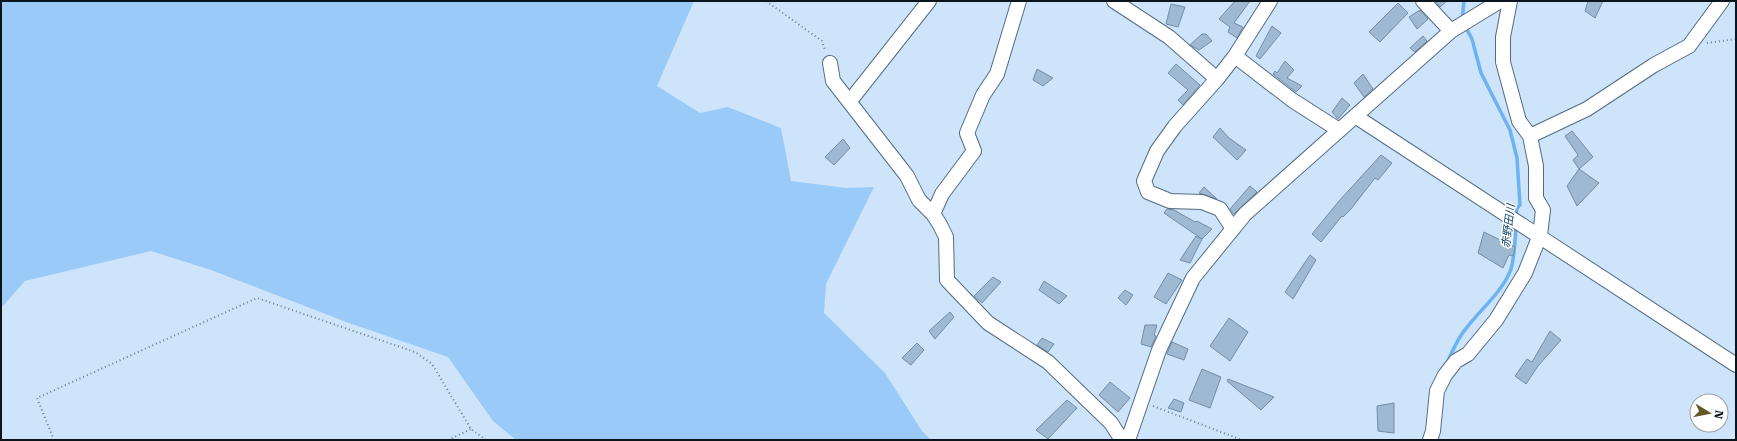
<svg xmlns="http://www.w3.org/2000/svg" width="1737" height="441" font-family="'Roboto Serif','Noto Sans JP',serif">
<style>
.green{fill:#9acaf7}
.lines{fill:none;stroke-linecap:round;stroke-linejoin:round}
.stream{stroke:#6cb3f4;stroke-width:3.5}
.building{fill:#9fb9d3;stroke:#738ca5}
.street-casing{stroke:#536c83;stroke-width:16}
.path{stroke:#6d7d8d;stroke-width:2;stroke-dasharray:1 3;stroke-linecap:butt}
.street{stroke:#fff;stroke-width:14}
.labels{text-anchor:middle;stroke-width:3;stroke-linejoin:round;paint-order:stroke}
.water-label{font-size:11px;font-style:italic;fill:#0e436c;stroke:#fff}
</style>
<rect width="100%" height="100%" fill="#cee4fa"/>
<!-- green -->
<path class="green" d="M1 1H694L657 86 700 113 728 107 781 128 791 181 846 188 874 187 826 284 824 313 885 373 922 431 931 440H516L493 421 448 357 349 323 211 270 151 251 25 281 1 308Z"/>
<g class="lines">
<!-- stream -->
<path class="stream" d="M1462 21 1464 1
M1465 26 1472 39 1481 73 1510 130 1517 158 1520 205 1517 208 1516 218
M1448 361C1453 349 1459 336 1468 326 1482 308 1503 291 1511 269 1515 255 1515 240 1516 226"/>
</g>
<!-- building -->
<path class="building" d="M1235 1H1250L1234 23 1243 27 1237 38 1228 32 1230 27 1219 19Z
M1435 1H1447L1440 7Z
M1588 1H1603L1595 18 1585 11Z
M1398 3 1408 13 1380 42 1369 32Z
M1171 4 1185 7 1178 27 1166 24Z
M1420 10 1428 19 1417 29 1409 17Z
M1272 26 1281 33 1260 59 1256 56Z
M1202 34H1206L1212 41 1199 50 1190 45Z
M1423 36 1427 41 1415 52 1410 48Z
M1285 61 1294 70 1287 78 1302 86 1296 92 1273 74 1275 71 1277 73Z
M1176 64 1200 85 1183 105 1178 100 1188 90 1168 73Z
M1037 69 1053 78 1043 86 1033 80Z
M1363 74 1373 89 1364 97 1354 83Z
M1342 98 1350 105 1338 119 1332 112Z
M1220 128 1229 138 1246 150 1237 160 1213 137Z
M1572 131 1593 157 1579 169 1573 160 1578 155 1565 136Z
M843 139 850 148 834 165 825 157Z
M1381 155 1392 163 1378 180 1375 178 1351 209 1343 217 1342 216 1321 242 1312 234 1339 201Z
M1579 169 1599 183 1577 206 1567 186Z
M1250 186 1257 192 1234 214 1230 209Z
M1204 187 1217 199 1199 193Z
M1167 209 1174 210 1195 222 1197 221 1212 229 1202 239 1164 213Z
M1484 232 1515 247 1513 256 1509 255 1503 268 1478 253Z
M1196 236 1202 239 1190 263 1180 260Z
M1310 255 1316 260 1293 299 1285 292Z
M1168 273 1182 280 1166 304 1154 297Z
M993 277 1001 282 982 303 974 296Z
M1044 281 1067 296 1059 304 1039 290Z
M1125 290 1133 295 1126 305 1118 298Z
M950 312 954 317 935 339 929 331Z
M1229 318 1248 332 1230 361 1210 346Z
M1145 325H1157L1154 335 1156 336 1151 347 1141 344Z
M1550 331 1561 340 1538 366 1526 384 1515 376 1527 359 1532 362Z
M1042 338 1054 344 1048 352 1037 345Z
M1172 342 1188 349 1184 360 1167 354Z
M917 343 924 350 911 365 902 358Z
M1202 369 1221 377 1210 408 1189 400Z
M1228 379 1274 397 1261 410 1227 381Z
M1110 382 1130 398 1118 412 1099 395Z
M1174 399 1184 403 1181 412 1168 408Z
M1067 400 1077 408 1048 439 1036 430Z
M1394 403V433L1378 431 1377 406Z"/>
<g class="lines">
<!-- street casing -->
<g class="street-casing">
<path id="street" d="M1114 1 1169 37 1217 79 1235 56 1270 1
M1423 1 1451 31
M1510 1 1503 37V62L1519 121 1530 136
M1235 56 1292 100 1339 130
M830 63 833 81 907 176 919 200 933 214 939 223 946 237 947 280 988 323 1048 362 1111 423 1122 440
M1217 79 1175 126 1157 151 1144 181 1148 192 1170 201 1202 202 1220 209 1233 229
M850 101 929 1
M1355 116 1736 365
M933 214 942 194 974 151 967 133 983 95 997 74 1019 1
M1128 440 1159 350 1193 278 1245 214 1451 31 1500 1
M1430 440 1433 431 1437 391 1445 375 1456 361 1468 354 1496 320 1525 273 1540 235 1543 210 1536 198V166L1530 136 1587 109 1654 65 1689 46 1722 1"/>
</g>
<!-- path -->
<path class="path" d="M766 1 822 41 825 50
M1707 43 1736 39
M1153 406 1242 440
M54 440 37 398 257 298 415 352 432 364 471 429 486 440
M448 440 471 429"/>
<!-- street -->
<use href="#street" class="street"/>
</g>
<g class="labels">
<!-- water labels -->
<g class="water-label">
<text transform="translate(1508 226) rotate(-83)" y="4">赤野田川</text>
</g>
</g>
<!-- border -->
<rect width="1737" height="441" fill="none" stroke="#0a141d" stroke-width="4"/>
<!-- north arrow -->
<g transform="translate(1709 413) rotate(100)"><circle r="19" fill="#ffffff" stroke="#9da1a5"/>
<path d="M0-3L7 15L0 10L-7 15Z" fill="#645925"/>
<text y="-6" font-size="11" font-weight="bold" text-anchor="middle" fill="#0a141d">N</text>
</g>
</svg>
